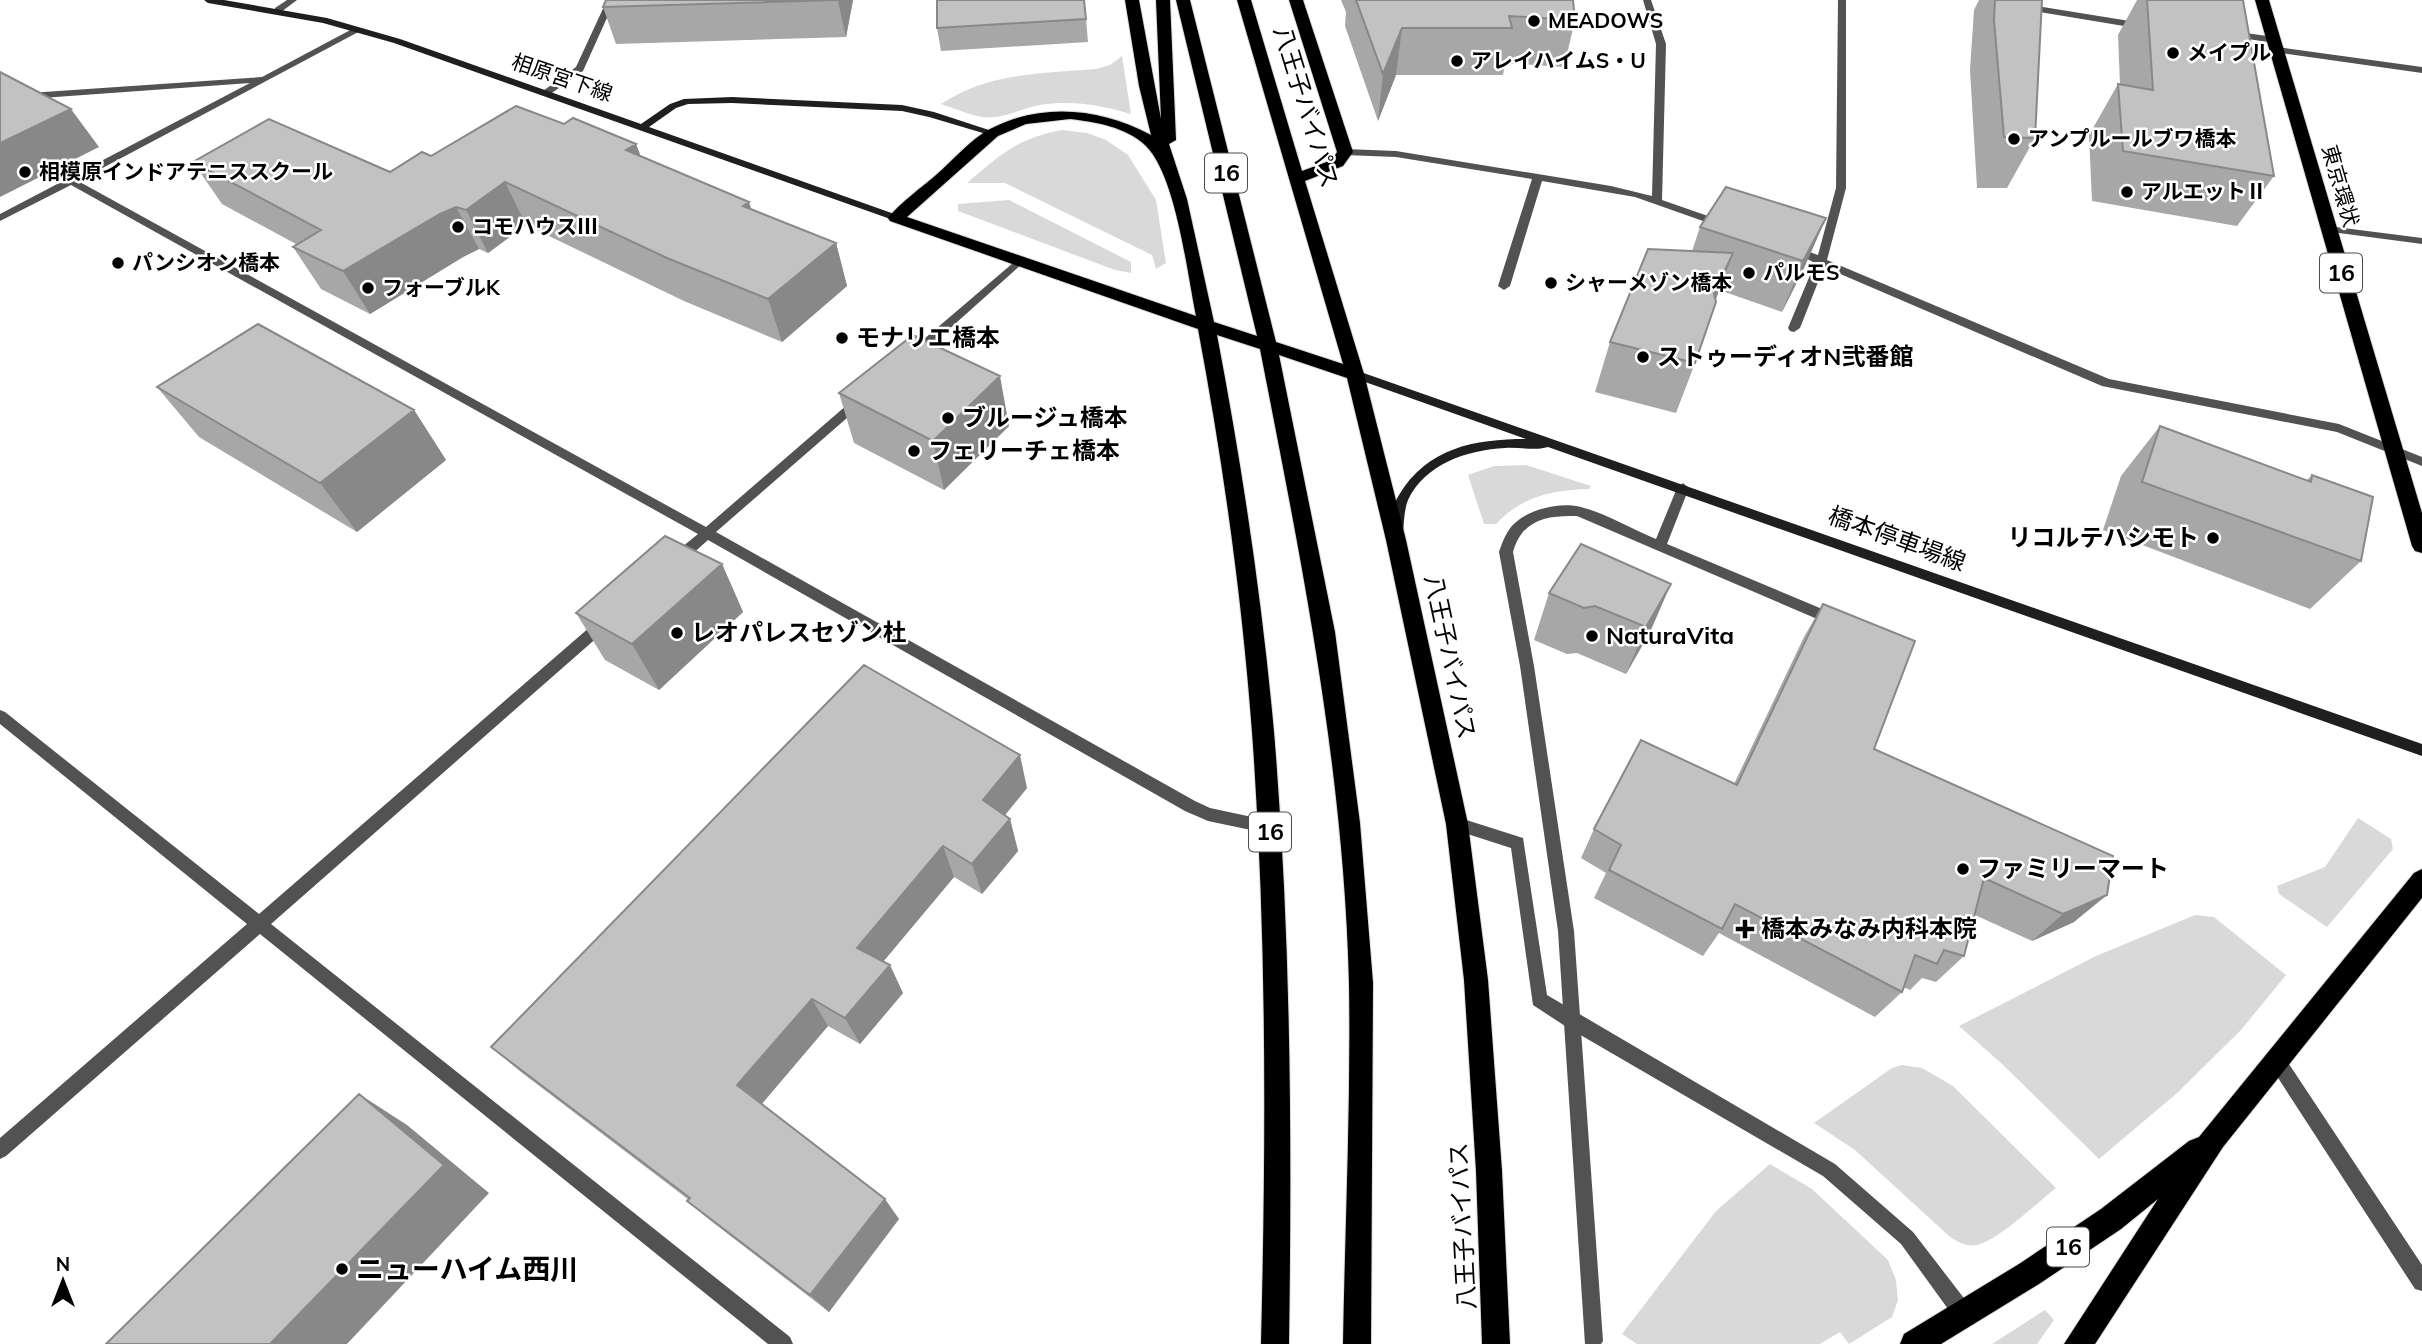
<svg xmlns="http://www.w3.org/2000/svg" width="2422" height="1344" font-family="Mulish,'Noto Sans JP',sans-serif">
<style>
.green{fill:#d9d9d9}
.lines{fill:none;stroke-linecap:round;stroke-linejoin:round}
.highway-casing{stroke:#dbdbdb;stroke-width:2}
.lane{fill:#525252;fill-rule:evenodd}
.street{fill:#525252;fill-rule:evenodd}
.secondary{fill:#1f1f1f;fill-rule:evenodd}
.highway{fill:#000;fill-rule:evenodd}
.wall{fill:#a7a7a7}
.shaded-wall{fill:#888}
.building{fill:#c2c2c2;stroke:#888;stroke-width:2}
.poi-dot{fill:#000;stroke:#fff;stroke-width:2.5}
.labels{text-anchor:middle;stroke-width:5;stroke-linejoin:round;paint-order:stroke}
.far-poi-label{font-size:21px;font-weight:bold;fill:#000;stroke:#fff;text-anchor:start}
.far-street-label{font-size:21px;fill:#000;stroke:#fff}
.shield{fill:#fff;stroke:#4c4c4c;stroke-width:2}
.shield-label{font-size:23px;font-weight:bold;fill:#000}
.street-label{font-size:24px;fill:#000;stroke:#fff}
.poi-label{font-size:24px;font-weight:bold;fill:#000;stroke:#fff;text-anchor:start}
.near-poi-label{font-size:28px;font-weight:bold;fill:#000;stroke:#fff;text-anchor:start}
</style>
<rect width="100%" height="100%" fill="#fff"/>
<!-- green -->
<path class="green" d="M1122 56 1131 114C1101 105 1072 100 1040 105 1022 108 1001 120 982 117 969 115 954 108 941 104 990 72 1039 74 1096 69L1110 65Z
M1062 130 1087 133 1106 140 1128 155 1156 200 1166 263 1156 269 1152 255 1005 183H967C1001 154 1016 139 1062 130Z
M1009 200 1131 262V273L1115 270 958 211V204Z
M1526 465 1591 486 1589 489C1553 490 1522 496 1496 524H1484L1468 475 1494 466Z
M2358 818 2391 839 2393 849 2327 927 2279 894 2277 886 2325 867Z
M2195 915 2214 917 2286 975 2241 1030 2176 1094 2099 1159 2001 1063 1959 1026 2096 956Z
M1902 1065 1922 1068 1953 1086 2056 1188C2037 1203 2001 1237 1980 1244 1968 1248 1959 1243 1949 1236L1855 1150 1814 1123 1892 1068Z
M1770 1164 1812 1189 1888 1260 1896 1280 1898 1300 1892 1317 1849 1344 1840 1332 1820 1344H1637L1622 1334 1716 1211Z
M2045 1310 2054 1320 2037 1344H1992Z"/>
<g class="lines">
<!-- highway casing -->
<g class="highway-casing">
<path id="highway" d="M1125 0H1139L1161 119 1156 0H1170L1176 140 1169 144 1187 199 1214 322 1257 336 1176 0H1190L1276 342 1343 364 1237 0H1251L1302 171 1332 160 1337 152 1289 0H1303L1353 152 1343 166 1305 181 1364 374 1406 540 1468 824 1488 980 1502 1171 1510 1344H1482L1476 1171 1464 980 1446 824 1386 540 1347 378 1279 355 1335 632 1360 823 1373 983 1371 1344H1343C1345 1224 1351 1103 1349 984 1344 769 1301 559 1260 349L1217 335C1242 466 1262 599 1274 732 1291 936 1292 1140 1289 1344H1261C1266 1140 1267 936 1252 732 1242 597 1223 462 1198 329L890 221 888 218C901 202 921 188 936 175 953 160 971 139 990 129 1041 102 1101 108 1151 135L1139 86ZM1070 119C1095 122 1127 127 1146 146 1176 176 1187 272 1196 316L907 217 998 136 1026 124Z
M2255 0H2269L2422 513V553L2415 551 2412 546Z
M2422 869V898L2223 1147 2095 1344H2064L2158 1199 2121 1229 2039 1284 1941 1344H1900L1904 1334 2019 1264 2101 1209 2189 1141 2199 1137 2414 873Z"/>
</g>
<!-- lane -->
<path class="lane" d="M287 0H297L281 12H275V8Z
M607 0H615L583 71 549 95H543V91L576 67Z
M1643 0H1651L1666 44 1662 200 1728 223V227H1720L1635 197 1542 181 1510 286 1504 290 1498 286 1532 179 1396 157 1345 155 1340 152 1345 149 1396 151 1611 186 1652 196 1656 44Z
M1838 0H1846V188L1827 260 2109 379 2339 424 2422 457V466L2337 432 2102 386 1824 267 1800 328 1794 332 1790 331 1788 328 1815 263 1788 249 1793 246 1818 255 1836 188Z
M2024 4 2142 23 2147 26 2142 29 2021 9V5Z
M2232 31 2274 37 2279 40 2274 43 2229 36 2227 34Z
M2277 47 2422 67V73L2274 52 2272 50Z
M1683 483 1689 488 1667 544 1839 616 1841 620 1839 624H1829L1577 516C1546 515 1522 520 1513 552L1534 666 1574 931 1603 1341 1601 1344H1585L1558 931 1520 666 1499 552C1502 543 1505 535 1511 527 1525 510 1560 501 1581 507 1607 514 1632 529 1656 539L1677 488Z"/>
<!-- street -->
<path class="street" d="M356 27 364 29 78 181 706 527 855 398H863V404L716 532 1195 801 1210 808 1275 822 1278 827 1275 832 1270 834 1208 821 1185 811 708 540 681 564H671L669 560 671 556 698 534 71 185 0 221V214L250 83 0 101V95L262 77Z
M2328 226 2422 238V244L2324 231V227Z
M1019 258 1023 259V263L918 357H910V351Z
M603 619 608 620 610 624 608 628 271 924 790 1337 793 1344H768L260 934 6 1156 0 1159V1138L247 924 0 724V710L5 712 259 914 598 620Z
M1457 817 1523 838 1547 995 1835 1164 1913 1232 1970 1306 1972 1313 1970 1320 1963 1322 1956 1320 1901 1244 1823 1176 1565 1026 1533 1005 1511 848 1452 829 1449 824 1452 819Z
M2277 1053 2283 1055 2422 1265V1291L2415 1289 2271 1067 2269 1061 2271 1055Z"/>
<!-- secondary -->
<path class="secondary" d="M204 0H224L327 18 400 39 641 124 670 104 684 99 732 97 902 105 934 112 998 133 993 136 929 117 902 111 732 103 688 104 676 108 649 127 900 216 901 218 896 221 394 43 323 23 208 3Z
M1355 370 2422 744V756L1548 447C1535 451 1519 447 1505 448 1467 450 1425 464 1408 500 1404 510 1404 523 1403 533L1402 536H1392C1388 525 1392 506 1399 495 1427 448 1474 439 1526 439L1351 377 1349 374Z"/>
<!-- highway -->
<use href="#highway" class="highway"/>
</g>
<!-- wall -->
<path class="wall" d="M853 0 846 37 616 44 603 7Z
M1341 0H1573L1575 20 1564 67 1505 63 1503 75H1396L1378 121 1345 26 1346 12Z
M1979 0H2042L2035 138 2007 188H1977L1970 70 1974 10Z
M2137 0H2243L2274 176 2237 226 2092 201 2089 135 2118 84 2120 85 2118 35Z
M1086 19 1088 42 941 51 937 28Z
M564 124 636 144 641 157 751 210 836 243 847 286 782 342 684 301 526 225 488 253 479 249 463 257 370 314 321 289 293 247 296 244 222 204 193 162 390 172 431 156Z
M1826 218 1804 268 1782 312 1719 290 1695 363 1676 413 1595 392 1610 342 1692 251 1700 227Z
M157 387 414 410 446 460 357 532 199 437Z
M839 393 1009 426 944 490 854 443Z
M2160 426 2307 480 2312 475 2361 561 2310 609 2103 530 2121 476Z
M1581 544 1650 632 1626 674 1577 653 1567 654 1534 640 1549 593Z
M722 564 743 612 659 690 605 660 576 613Z
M1823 604 1874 749 2074 922 2032 941 1975 915 1964 956 1936 982 1922 978 1910 990 1903 987 1902 992 1875 1017 1719 933 1703 956 1594 898 1606 873 1581 858 1594 829 1734 784 1804 637Z
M1027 788 1005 815 1010 819 1018 851 982 894 954 877 883 962 903 993 860 1044 828 1026 762 1104 899 1219 829 1312 711 1221 687 1201 689 1200 521 1072 491 1047Z"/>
<!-- shaded-wall -->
<path class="shaded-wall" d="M838 0H853L846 37 838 1Z
M1402 28 1396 75 1378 121 1383 74Z
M71 109 99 147 0 197V143Z
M636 144 652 186 626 150Z
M505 182 526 225 488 253 466 210Z
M749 202 763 245 743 206Z
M456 207 479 249 463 257 370 314 343 271 440 214Z
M1826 218 1804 268 1782 312 1803 261Z
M836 243 847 286 782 342 768 299Z
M1733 253 1714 304V294Z
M1000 376 1009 426 944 490 933 441Z
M414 410 446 460 357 532 320 483Z
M722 564 743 612 659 690 632 644Z
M1671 584 1650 632 1626 674 1646 627Z
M1020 755 1027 788 992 831 983 800Z
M1010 819 1018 851 982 894 972 864Z
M943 846 954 877 871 976 857 948Z
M2107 895 2074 922 2032 941 2063 914Z
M890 965 903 993 860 1044 845 1018Z
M812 999 828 1026 757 1109 737 1085Z
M359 1094 407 1125 489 1193 347 1344H270Z
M885 1199 899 1219 829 1312 810 1295Z"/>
<!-- building -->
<path class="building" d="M606 0H838L603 7Z
M937 0H1084L1086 19 937 28Z
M1356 0H1573L1575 20 1509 16 1512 28H1402L1383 74Z
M1995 0H2042L2035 138 2004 137 1994 20Z
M2147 0H2243L2274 176 2123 151 2118 84 2153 90Z
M0 72 71 109 0 143Z
M516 106 564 124 573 118 636 144 626 150 749 202 743 206 836 243 768 299 667 258 505 182 466 210 456 207 440 214 343 271 293 247 321 230 193 162 269 119 390 172 422 152 431 156Z
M1726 187 1826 218 1803 261 1700 227Z
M1648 249 1733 253 1714 294 1716 302 1695 363 1610 342Z
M258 324 414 410 320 483 157 387Z
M913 335 1000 376 933 441 839 393Z
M2160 426 2311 482 2312 475 2373 497 2361 561 2142 482Z
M665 536 722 564 632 644 576 613Z
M1581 544 1671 584 1646 627 1595 606 1584 608 1549 593Z
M1823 604 1915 641 1874 749 2113 856 2107 895 2063 914 1984 878 1964 956 1944 950 1937 964 1915 955 1902 992 1735 904 1722 929 1609 870 1621 845 1594 829 1641 740 1737 785Z
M864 665 1020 755 983 800 1010 819 972 864 943 846 857 948 890 965 845 1018 812 999 737 1085 885 1199 810 1295 687 1201 690 1198 491 1047Z
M359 1094 444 1165 270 1344H106Z"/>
<!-- markers -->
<g class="poi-dot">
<circle cx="1534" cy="21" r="7"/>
<circle cx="2173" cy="53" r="7"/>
<circle cx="1457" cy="61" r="7"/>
<circle cx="2014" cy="139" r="7"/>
<circle cx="25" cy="172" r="7"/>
<circle cx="2127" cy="192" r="7"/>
<circle cx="458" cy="227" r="7"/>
<circle cx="118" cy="263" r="7"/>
<circle cx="1749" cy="273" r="7"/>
<circle cx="1551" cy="283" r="7"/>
<circle cx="368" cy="288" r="7"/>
<circle cx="842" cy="338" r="7"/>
<circle cx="1643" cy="357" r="7"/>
<circle cx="948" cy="418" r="7"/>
<circle cx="914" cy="451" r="7"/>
<circle cx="2213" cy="538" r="7"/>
<circle cx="677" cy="633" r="7"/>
<circle cx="1592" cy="636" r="7"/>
<circle cx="1963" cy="869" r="7"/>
<path d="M1741.5 918.5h7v7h7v7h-7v7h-7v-7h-7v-7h7z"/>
<circle cx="342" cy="1269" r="7"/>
</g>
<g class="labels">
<!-- far-poi labels -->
<g class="far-poi-label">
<text x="1548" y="28">MEADOWS</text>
<text x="2187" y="60">メイプル</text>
<text x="1471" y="68">アレイハイムS・U</text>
<text x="2028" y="146">アンプルールブワ橋本</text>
<text x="39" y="179">相模原インドアテニススクール</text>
<text x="2141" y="199">アルエットⅡ</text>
<text x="472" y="234">コモハウスⅢ</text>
<text x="132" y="270">パンシオン橋本</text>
<text x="1763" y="280">パルモS</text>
<text x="1565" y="290">シャーメゾン橋本</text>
<text x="382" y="295">フォーブルK</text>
</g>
<!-- far-street labels -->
<g class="far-street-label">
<text transform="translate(562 78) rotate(19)" y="7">相原宮下線</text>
<text transform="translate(2340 186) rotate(74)" y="7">東京環状</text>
</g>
<!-- shield labels -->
<g class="shield">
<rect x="1205" y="153.5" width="42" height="39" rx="5"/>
<rect x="2320" y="253.5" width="42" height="39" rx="5"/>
<rect x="1249" y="812.5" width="42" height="39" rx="5"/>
<rect x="2047" y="1227.5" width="42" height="39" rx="5"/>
</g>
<g class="shield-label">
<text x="1226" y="181">16</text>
<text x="2341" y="281">16</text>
<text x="1270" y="840">16</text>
<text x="2068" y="1255">16</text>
</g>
<!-- street labels -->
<g class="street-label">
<text transform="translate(1306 107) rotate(73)" y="8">八王子バイパス</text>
<text transform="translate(1897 539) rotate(20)" y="8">橋本停車場線</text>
<text transform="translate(1450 657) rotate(78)" y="8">八王子バイパス</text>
<text transform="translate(1463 1226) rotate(-93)" y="8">八王子バイパス</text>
</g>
<!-- poi labels -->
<g class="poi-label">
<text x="856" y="346">モナリエ橋本</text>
<text x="1657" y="365">ストゥーディオN弐番館</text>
<text x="962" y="426">ブルージュ橋本</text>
<text x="928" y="459">フェリーチェ橋本</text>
<text x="2199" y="546" text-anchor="end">リコルテハシモト</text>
<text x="691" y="641">レオパレスセゾン杜</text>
<text x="1606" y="644">NaturaVita</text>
<text x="1977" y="877">ファミリーマート</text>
<text x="1761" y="937">橋本みなみ内科本院</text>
</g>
<!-- near-poi labels -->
<g class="near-poi-label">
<text x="356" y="1279">ニューハイム西川</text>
</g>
</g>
<!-- north arrow -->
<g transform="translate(63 1281)" stroke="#ffffff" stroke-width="5" paint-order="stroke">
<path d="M0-5L12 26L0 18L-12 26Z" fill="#000000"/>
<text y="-10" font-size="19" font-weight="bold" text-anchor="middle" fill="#000000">N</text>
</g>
</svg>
